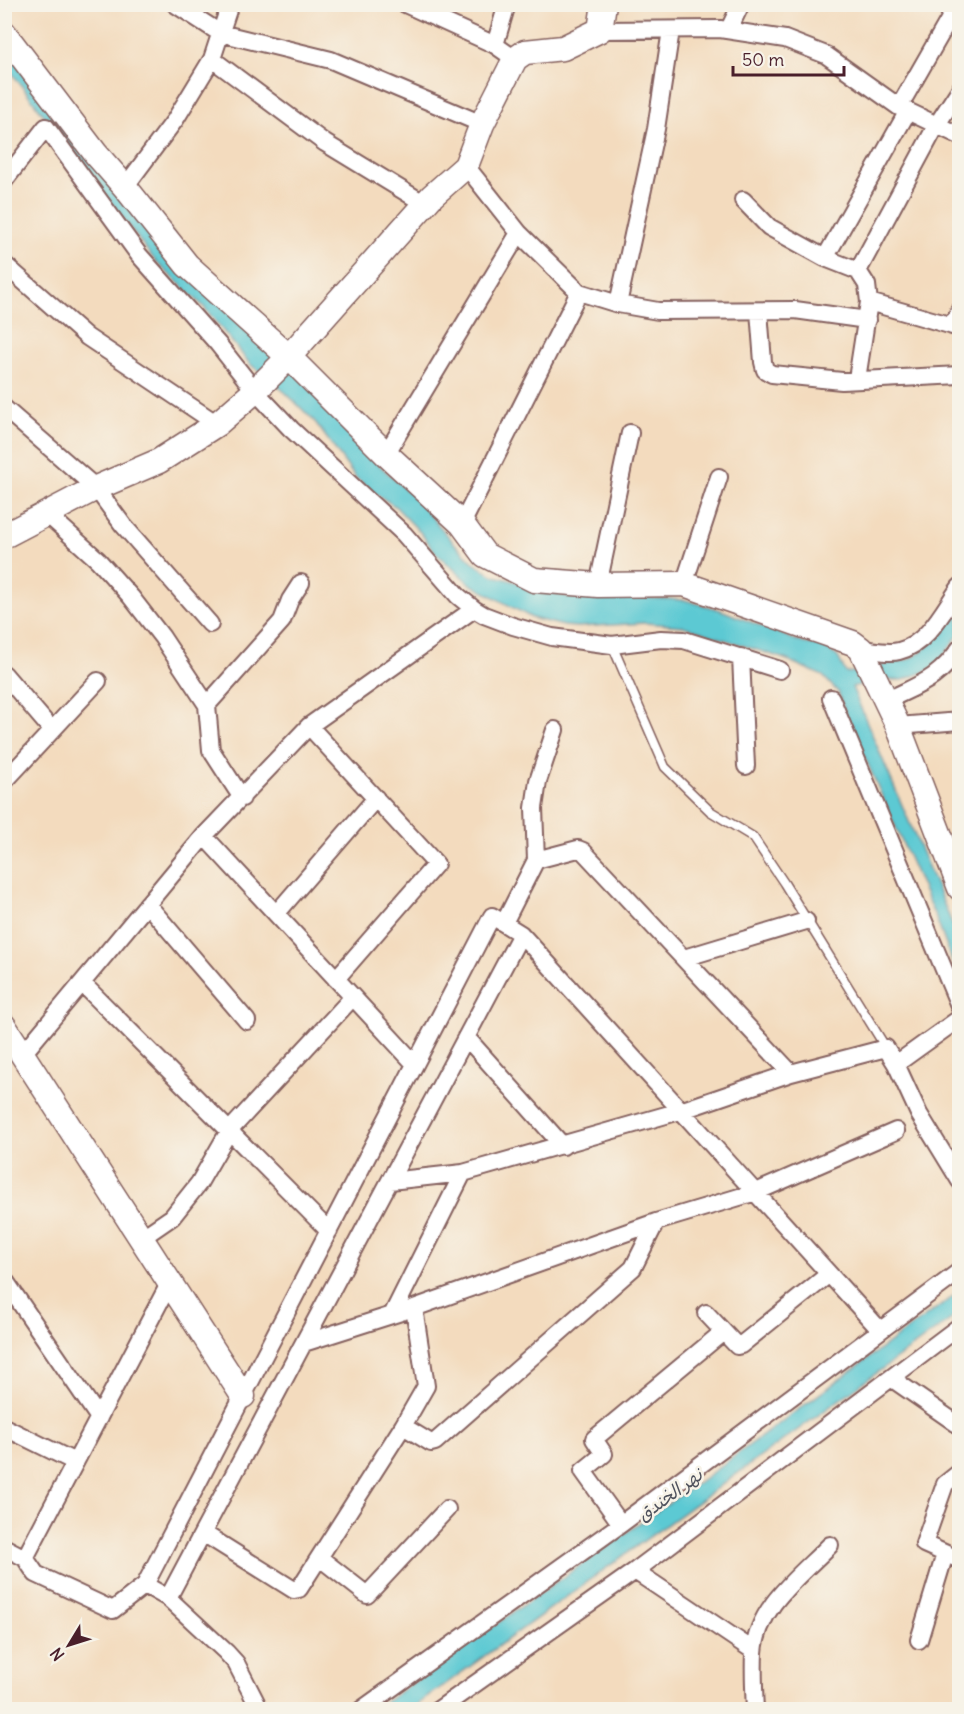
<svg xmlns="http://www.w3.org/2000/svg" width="964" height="1714" font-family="Delius,'Playpen Sans Arabic',sans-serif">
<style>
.water{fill:#5cc9d3;stroke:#53747f;stroke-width:1.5}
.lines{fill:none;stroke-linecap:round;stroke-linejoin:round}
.lane-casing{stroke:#85615e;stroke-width:11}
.street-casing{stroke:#85615e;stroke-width:20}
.secondary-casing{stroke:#85615e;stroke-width:27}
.lane{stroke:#fff;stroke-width:8}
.street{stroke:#fff;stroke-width:16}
.secondary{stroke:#fff;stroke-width:24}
.labels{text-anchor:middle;stroke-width:5;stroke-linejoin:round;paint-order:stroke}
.water-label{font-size:18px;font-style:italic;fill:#4f525d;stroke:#f7f3e8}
</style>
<rect width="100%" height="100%" fill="#f7f3e8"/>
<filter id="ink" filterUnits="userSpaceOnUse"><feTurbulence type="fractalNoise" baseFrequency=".0167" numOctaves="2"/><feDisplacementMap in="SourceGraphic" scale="12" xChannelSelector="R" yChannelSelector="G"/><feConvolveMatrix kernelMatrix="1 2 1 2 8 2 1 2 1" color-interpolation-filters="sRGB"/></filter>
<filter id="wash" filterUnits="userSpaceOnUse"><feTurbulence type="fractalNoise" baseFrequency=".008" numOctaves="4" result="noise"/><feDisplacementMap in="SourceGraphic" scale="24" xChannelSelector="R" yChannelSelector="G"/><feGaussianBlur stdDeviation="1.35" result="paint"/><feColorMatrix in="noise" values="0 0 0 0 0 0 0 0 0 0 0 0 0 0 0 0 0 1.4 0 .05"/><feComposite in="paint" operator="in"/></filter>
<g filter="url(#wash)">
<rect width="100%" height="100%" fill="#f3dbbe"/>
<!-- water -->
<path class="water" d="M4 46 345 424 375 461 415 498 455 544 474 563 492 575 572 598 605 596 685 600 721 610 803 643 823 646 838 657 846 673C861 671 874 667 888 664 897 661 906 662 915 656 935 644 948 620 959 601V634L942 658 931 669 903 680H878L852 687 959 940V979L937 921 844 710 838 692 823 676 785 659 683 626 645 623 578 627 564 626 532 618 470 584 436 553 420 532 395 506 374 493 355 477 316 423 286 393 250 364 203 306 156 262 5 64Z
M959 1292V1312L950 1320 411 1709 374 1710 706 1477Z"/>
</g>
<g filter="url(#ink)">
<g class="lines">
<!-- lane casing -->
<g class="lane-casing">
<path id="lane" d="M612 645 665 767 710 811 753 837 784 883 886 1048"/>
</g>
<!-- street casing -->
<g class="street-casing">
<path id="street" d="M175 4 220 33 331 60 482 124
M405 4 495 45 515 59
M729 29 741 4
M600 30 720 29 785 39 826 55 899 107 960 136
M495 45 507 4
M212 59 325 143 425 204
M899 107 958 4
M466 166 519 233 579 292 618 304 658 311 795 310 867 320
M4 181 46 127 139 255 218 344 255 391 291 429 404 534 458 596 474 609 484 615 513 626 552 637 612 645 661 639 684 640 780 670
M125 187 175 120 212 59 230 4
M743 200 769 227 825 258 858 271
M825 258 908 111
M4 264 87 337 217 424
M869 302 960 328
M618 304 656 129 671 30
M759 311 763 362 765 370 772 374 842 381 960 375
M952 326 960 309
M857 379 869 302 867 285 858 271 936 126 960 89
M4 408 96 488 123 525 210 624
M386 454 519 233
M46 513 98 560 131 597 162 637 207 705 211 750 242 798
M462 524 579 292
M684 584 719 477
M598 585 630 433
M861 649C872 650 888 654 899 651 928 644 944 609 960 587
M741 657 746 766
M4 674 51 729
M831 698 960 1008
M886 701C919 684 937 681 960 648
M207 705 282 621 290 600 301 583
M309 726 436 864 336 979
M898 726 960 721
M4 782 98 681
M204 836 415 1064
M536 860 578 849 583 851 791 1073
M147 904 247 1021
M276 914 376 798
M504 923 536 860 534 808 538 781 555 730
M684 958 806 921
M82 983 329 1231
M466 1037 563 1146
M22 1055 204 836 309 726 474 609
M896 1064 960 1018
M390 1181 463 1173 680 1111 791 1073 886 1048 896 1064 919 1114 960 1181
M140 1239 172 1217 199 1183 229 1131 353 997
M4 1279 99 1418
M706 1313 737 1346 741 1345 829 1274
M392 1315 463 1173
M304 1343 414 1308 656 1222 756 1192 896 1131
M891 1378 960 1426
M403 1426 431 1443 435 1442 633 1268 656 1222
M4 1427 75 1462
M960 1472 945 1484 924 1544 960 1560
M621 1524 583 1471 604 1454 594 1439 723 1332
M203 1533 294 1590 299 1589 403 1426 426 1386 414 1308
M4 1547 25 1558 36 1574 113 1610 145 1585 492 916 521 934 880 1330
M25 1558 169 1284
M320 1558 367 1595 447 1509
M635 1571 754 1651
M145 1585 168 1598 226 1652 236 1663 260 1710
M168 1598 521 934
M919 1640 945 1554
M361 1710 621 1524 960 1271
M438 1710 635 1571 960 1326
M755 1710C754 1691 753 1672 754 1653 757 1606 800 1576 830 1545"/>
</g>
<!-- secondary casing -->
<g class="secondary-casing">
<path id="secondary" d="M4 33 96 154 125 187 187 265 289 357 386 454 462 524 485 555 534 580 598 585 684 584 853 643 861 649 898 726 960 888
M4 536 96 488 159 461 217 424 255 391 285 361 432 196 466 166 482 124 515 59 525 52 563 48 600 30 604 4
M4 1026 243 1396"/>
</g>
<!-- lane -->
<use href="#lane" class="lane"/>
<!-- street -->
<use href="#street" class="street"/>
<!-- secondary -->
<use href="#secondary" class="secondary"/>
</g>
</g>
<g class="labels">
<!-- water labels -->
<g class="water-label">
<text transform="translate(670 1495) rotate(-36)" y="6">نهر الخندق</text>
</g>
</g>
<!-- margin -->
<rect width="964" height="1714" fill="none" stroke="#f7f3e8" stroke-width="24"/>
<!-- north arrow -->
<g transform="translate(69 1645) rotate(232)" stroke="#f7f3e8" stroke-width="4.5" paint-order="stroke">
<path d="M0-4.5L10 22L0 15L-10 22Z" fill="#4a1f2b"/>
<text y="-9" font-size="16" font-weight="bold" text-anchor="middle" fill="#4a1f2b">N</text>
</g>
<!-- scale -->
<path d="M733 66v9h111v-9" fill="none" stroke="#4a1f2b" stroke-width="3"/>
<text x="742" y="66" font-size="18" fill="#4a1f2b" stroke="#f7f3e8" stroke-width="4.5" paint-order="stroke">50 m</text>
</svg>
